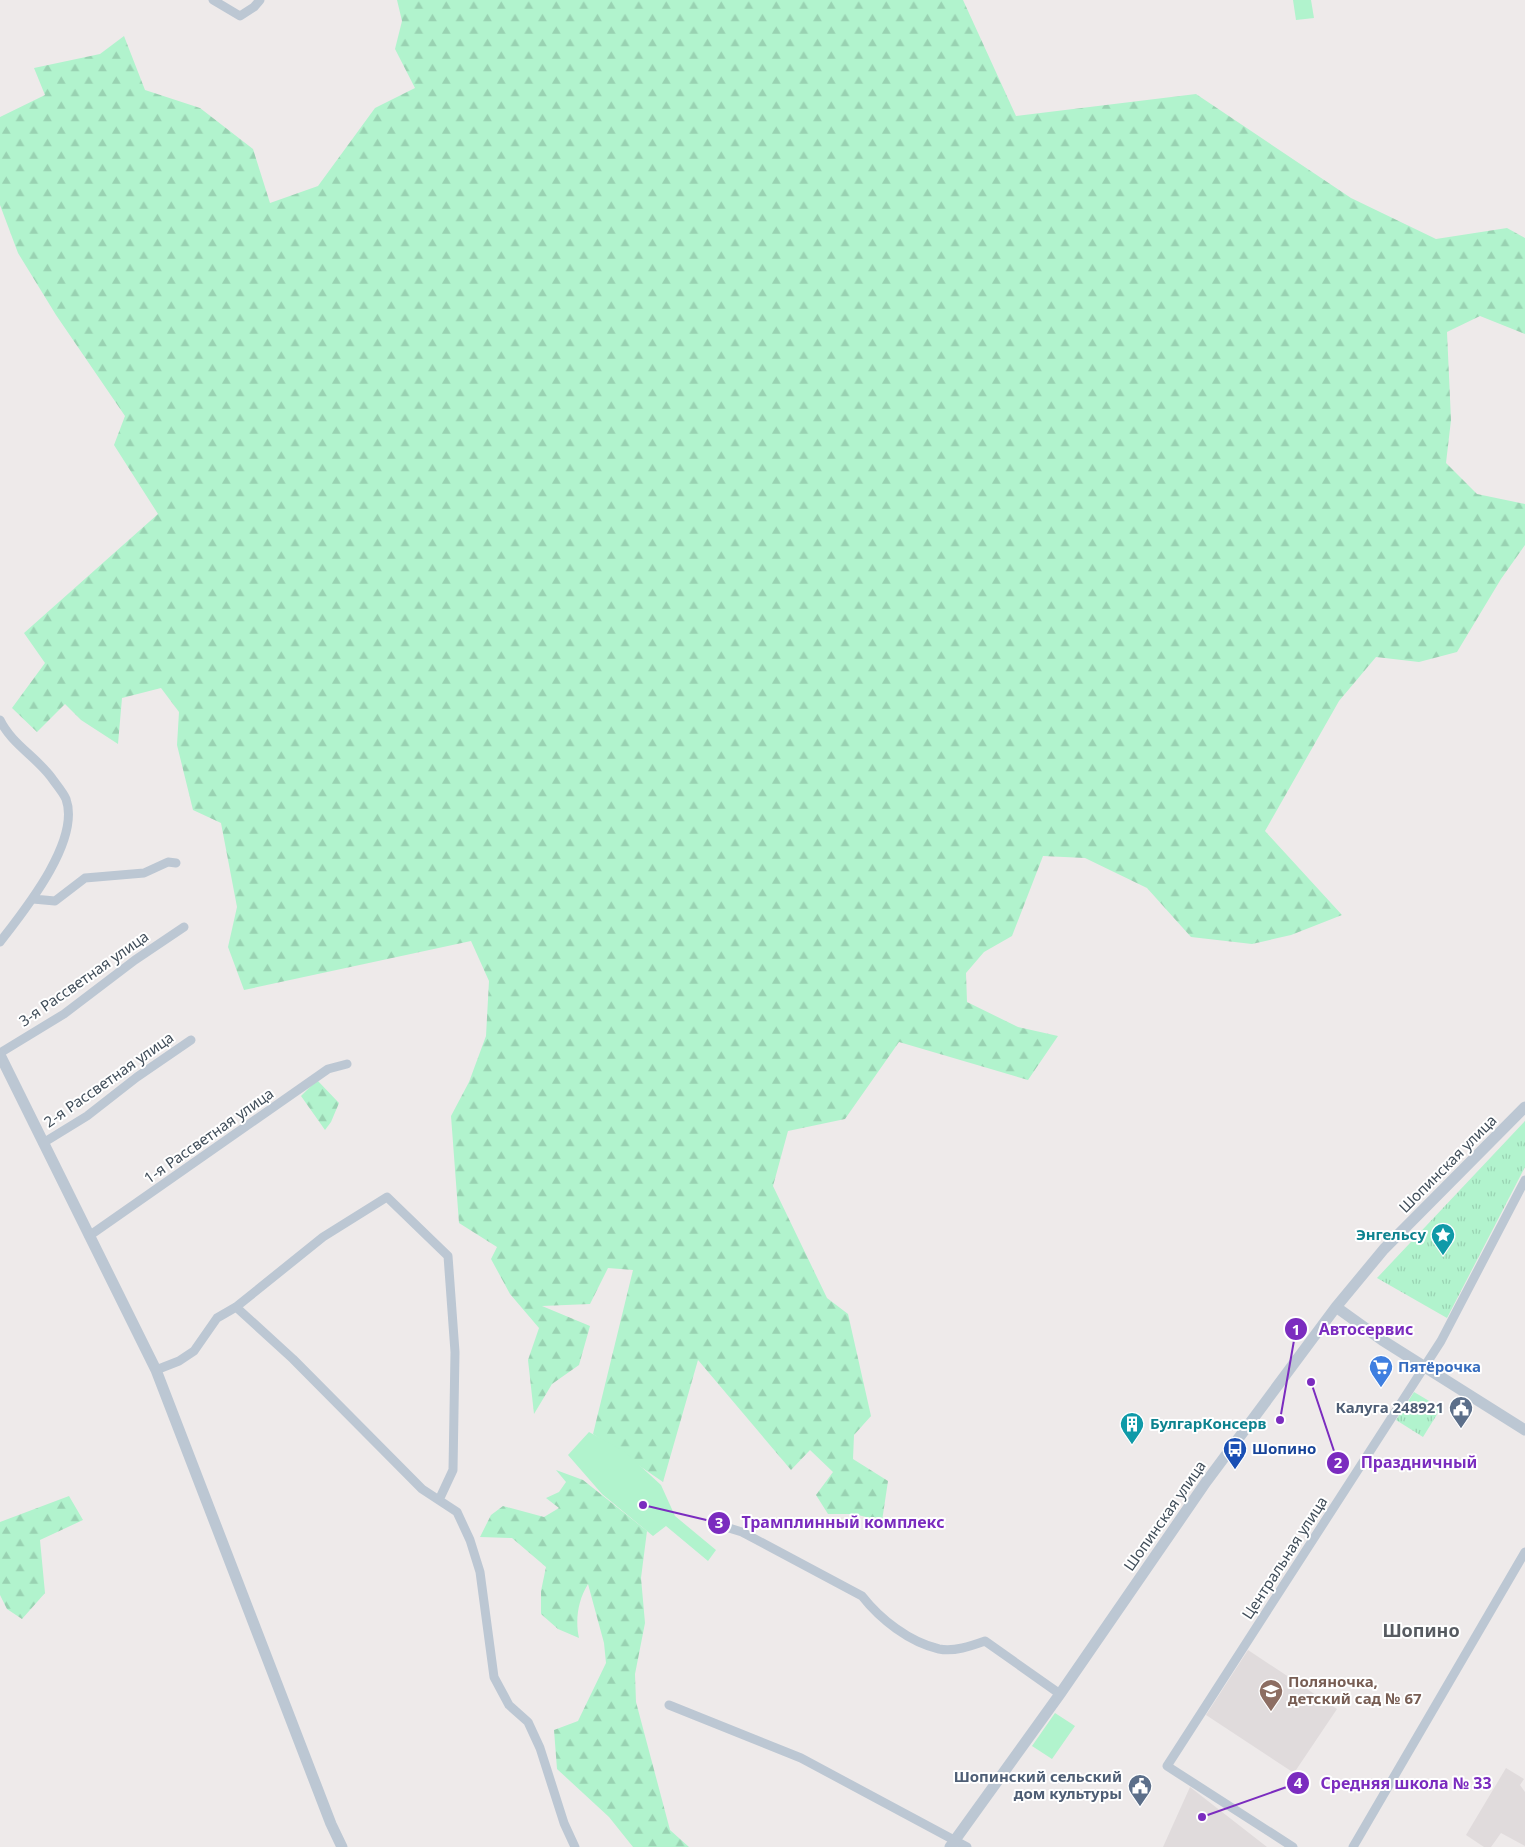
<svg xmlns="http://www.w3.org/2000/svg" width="1525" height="1847" font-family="'Noto Sans',sans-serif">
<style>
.education{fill:#e0dbdc}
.forest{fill:url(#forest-firs)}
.park{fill:url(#park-tufts)}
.pitch{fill:#b1f3cd}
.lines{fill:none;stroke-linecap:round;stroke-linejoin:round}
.minor{stroke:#bcc7d3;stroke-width:9}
.tertiary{stroke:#bcc7d3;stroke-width:11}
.labels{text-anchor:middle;stroke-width:4;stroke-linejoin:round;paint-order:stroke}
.street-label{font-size:15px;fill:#414e5a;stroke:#fff}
.culture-label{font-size:15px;font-weight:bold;fill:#0d838f;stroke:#fff;text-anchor:end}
.shop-label{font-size:15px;font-weight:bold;fill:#366cbe;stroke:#fff;text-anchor:start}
.service-label{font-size:15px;font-weight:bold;fill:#4e5e75;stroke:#fff;text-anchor:end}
.transit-label{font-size:15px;font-weight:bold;fill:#164399;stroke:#fff;text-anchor:start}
.education-label{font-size:15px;font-weight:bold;fill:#785e54;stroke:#fff;text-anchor:start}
.quarter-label{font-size:18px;font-weight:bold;fill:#575b61;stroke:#fff}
.leader{fill:none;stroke:#7b2cbf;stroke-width:2}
.callout-dot{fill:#7b2cbf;stroke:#fff;stroke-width:2}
.mark-label{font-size:15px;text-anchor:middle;font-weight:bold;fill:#fff}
.callout-label{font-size:16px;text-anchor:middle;font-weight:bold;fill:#7b2cbf;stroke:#fff;stroke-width:4;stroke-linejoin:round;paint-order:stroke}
</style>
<defs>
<pattern id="forest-firs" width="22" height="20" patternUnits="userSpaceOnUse" patternTransform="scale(1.25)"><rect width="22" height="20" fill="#b1f3cd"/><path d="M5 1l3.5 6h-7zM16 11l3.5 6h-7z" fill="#99d2b2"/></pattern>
<pattern id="park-tufts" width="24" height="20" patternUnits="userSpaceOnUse" patternTransform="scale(1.25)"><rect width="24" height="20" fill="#b1f3cd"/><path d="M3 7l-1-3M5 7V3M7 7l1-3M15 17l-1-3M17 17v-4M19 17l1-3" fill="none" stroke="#99d2b2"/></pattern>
</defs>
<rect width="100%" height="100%" fill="#eeeaea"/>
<!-- education -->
<path class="education" d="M1248 1650 1337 1709 1294 1773 1206 1715Z
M1506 1768 1524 1779 1520 1785 1525 1792V1846L1501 1833 1491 1847H1484L1466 1835Z
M1190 1787 1267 1847H1163Z"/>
<!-- forest -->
<path class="forest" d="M397 0H963L1016 116 1196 94 1351 198 1436 239 1507 228 1525 238V334L1480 316 1447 332 1451 420 1446 463 1477 494 1525 504V545L1501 579 1457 652 1419 662 1376 657 1339 701 1265 831 1342 915 1291 935 1252 944 1191 937 1147 888 1085 858 1043 856 1012 936 984 952 966 973 967 1002 1018 1027 1058 1036 1028 1080 899 1042 845 1119 788 1131 773 1186 827 1298 848 1314 871 1416 854 1435 853 1459 888 1481 882 1521 854 1514H828L816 1495 833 1472 810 1450 791 1470 698 1360 663 1482 593 1434 633 1270 608 1268 590 1304 542 1306 590 1326 579 1365 552 1384 534 1414 528 1360 539 1328 510 1294 491 1259 497 1247 459 1223 451 1116 469 1082 486 1036 489 981 471 941 244 990 228 947 237 907 221 823 193 810 177 745 179 712 161 688 122 698 118 744 81 720 65 704 37 732 12 708 45 663 24 633 158 514 114 445 125 416 56 315 18 253 0 205V117L45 95 34 68 100 54 124 36 145 90 200 108 253 149 270 203 318 186 375 108 415 88 395 49 402 21Z
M317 1080 339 1103 331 1122 325 1130 301 1096Z
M556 1470 583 1480 647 1531 641 1578 645 1623 635 1674 636 1702 670 1830 689 1847H633L609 1817 557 1769 554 1730 578 1721 606 1663 604 1643 588 1584C578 1600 575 1620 579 1638L558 1629 541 1614V1591L546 1567 512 1538 480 1537 491 1515 503 1506 544 1517 559 1508 546 1498 559 1492 566 1482Z
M69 1496 83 1520 40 1540 45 1593 22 1619 7 1609 0 1595V1522Z"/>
<!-- park -->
<path class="park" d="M1525 1121V1167L1447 1318 1377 1278Z
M1414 1392 1441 1408 1423 1437 1396 1420Z"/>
<!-- pitch -->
<path class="pitch" d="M1293 0H1311L1314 18 1296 20Z
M589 1432 624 1451 661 1485 675 1516 716 1550 708 1561 666 1526 653 1536 602 1494 568 1455Z
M1055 1713 1075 1726 1052 1759 1032 1746Z"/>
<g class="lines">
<!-- minor -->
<path class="minor" d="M213 0 240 16 254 7 260 0
M0 720C11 743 35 756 51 777 55 783 63 792 66 799 81 841 24 911 0 942
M33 899 55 901 85 878 144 873 168 862 176 863
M0 1053 64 1014 135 960 184 927
M43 1143 87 1116 137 1077 191 1040
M89 1236 328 1069 347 1064
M236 1307 293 1359 422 1489 457 1512 470 1540 480 1572 494 1677 509 1705 528 1722 540 1748 564 1823 575 1847
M156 1370 179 1361 194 1351 217 1318 236 1307 323 1237 387 1197 448 1256 455 1352 453 1470 439 1500
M719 1525 742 1532 862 1596C880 1619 909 1642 939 1649 954 1652 971 1646 985 1641L1060 1694
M669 1705 801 1758 967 1847
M1293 1847 1167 1766 1441 1341 1525 1180
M1353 1847 1525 1552"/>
<!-- tertiary -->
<path class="tertiary" d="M0 1055 156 1370 331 1824 342 1847
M1336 1307 1382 1340 1525 1430
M950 1847 1060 1694 1206 1482 1336 1307 1384 1249 1525 1107"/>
</g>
<!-- icons -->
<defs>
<g id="sight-pin" transform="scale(1.25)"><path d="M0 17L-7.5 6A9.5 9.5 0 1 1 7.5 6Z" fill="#0f9aa8" stroke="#fff"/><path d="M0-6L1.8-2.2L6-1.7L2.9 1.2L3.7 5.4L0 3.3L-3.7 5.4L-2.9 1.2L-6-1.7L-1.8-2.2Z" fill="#fff"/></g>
<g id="supermarket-pin" transform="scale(1.25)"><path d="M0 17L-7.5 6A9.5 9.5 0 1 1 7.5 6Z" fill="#3f7fe0" stroke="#fff"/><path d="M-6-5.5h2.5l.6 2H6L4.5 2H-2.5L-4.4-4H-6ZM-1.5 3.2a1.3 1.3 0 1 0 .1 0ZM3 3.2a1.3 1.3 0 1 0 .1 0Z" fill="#fff"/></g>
<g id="civic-pin" transform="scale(1.25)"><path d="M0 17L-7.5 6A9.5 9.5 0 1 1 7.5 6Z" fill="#5c6f8a" stroke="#fff"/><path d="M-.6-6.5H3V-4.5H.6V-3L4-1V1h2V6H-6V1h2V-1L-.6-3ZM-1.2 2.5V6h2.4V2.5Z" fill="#fff"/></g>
<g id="building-pin" transform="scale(1.25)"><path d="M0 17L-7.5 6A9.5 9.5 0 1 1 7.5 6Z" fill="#0f9aa8" stroke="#fff"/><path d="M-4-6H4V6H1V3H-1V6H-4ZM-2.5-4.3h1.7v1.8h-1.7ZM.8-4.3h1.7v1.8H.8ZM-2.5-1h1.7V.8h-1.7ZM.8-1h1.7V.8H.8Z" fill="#fff"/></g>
<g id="bus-pin" transform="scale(1.25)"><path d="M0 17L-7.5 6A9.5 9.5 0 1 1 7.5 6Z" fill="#1a4fb4" stroke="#fff"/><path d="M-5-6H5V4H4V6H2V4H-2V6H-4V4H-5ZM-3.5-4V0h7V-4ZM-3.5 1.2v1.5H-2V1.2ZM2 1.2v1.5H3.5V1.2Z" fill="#fff"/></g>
<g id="school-pin" transform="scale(1.25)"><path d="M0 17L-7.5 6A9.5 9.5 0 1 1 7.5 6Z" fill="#8d6e63" stroke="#fff"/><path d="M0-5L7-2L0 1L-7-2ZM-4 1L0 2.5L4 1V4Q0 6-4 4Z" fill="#fff"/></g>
</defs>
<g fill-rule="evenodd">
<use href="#sight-pin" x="1443" y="1235"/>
<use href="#supermarket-pin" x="1381" y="1367"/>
<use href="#civic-pin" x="1461" y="1408"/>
<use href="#building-pin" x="1132" y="1424"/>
<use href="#bus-pin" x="1235" y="1449"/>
<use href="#school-pin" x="1271" y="1691"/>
<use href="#civic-pin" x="1140" y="1786"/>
</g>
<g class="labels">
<!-- street labels -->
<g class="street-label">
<text transform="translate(84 979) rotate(-35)" y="5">3-я Рассветная улица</text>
<text transform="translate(109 1080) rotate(-35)" y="5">2-я Рассветная улица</text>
<text transform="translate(209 1136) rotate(-35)" y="5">1-я Рассветная улица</text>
<text transform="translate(1448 1164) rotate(-45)" y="5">Шопинская улица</text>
<text transform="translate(1165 1516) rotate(-55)" y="5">Шопинская улица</text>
<text transform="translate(1285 1558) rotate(-57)" y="5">Центральная улица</text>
</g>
<!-- culture labels -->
<g class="culture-label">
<text x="1426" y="1240">Энгельсу</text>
<text x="1150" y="1429" text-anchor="start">БулгарКонсерв</text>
</g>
<!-- shop labels -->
<g class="shop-label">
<text x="1398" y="1372">Пятёрочка</text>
</g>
<!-- service labels -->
<g class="service-label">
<text x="1444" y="1413">Калуга 248921</text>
<text x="1122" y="1782">Шопинский сельский<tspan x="1122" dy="17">дом культуры</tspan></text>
</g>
<!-- transit labels -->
<g class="transit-label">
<text x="1252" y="1454">Шопино</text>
</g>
<!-- education labels -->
<g class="education-label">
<text x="1288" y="1687">Поляночка,<tspan x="1288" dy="17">детский сад № 67</tspan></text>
</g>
<!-- quarter labels -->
<g class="quarter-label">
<text x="1421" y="1637">Шопино</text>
</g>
</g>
<!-- callouts -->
<path class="leader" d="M1280 1420L1296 1329M1311 1382L1338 1463M643 1505L719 1523M1202 1817L1298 1783"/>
<g class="callout-dot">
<circle cx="1280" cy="1420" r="5"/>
<circle cx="1311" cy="1382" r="5"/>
<circle cx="643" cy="1505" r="5"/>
<circle cx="1202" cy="1817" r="5"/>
<circle cx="1296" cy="1329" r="12"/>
<circle cx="1338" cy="1463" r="12"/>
<circle cx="719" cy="1523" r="12"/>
<circle cx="1298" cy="1783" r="12"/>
</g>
<g class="mark-label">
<text x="1296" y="1335">1</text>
<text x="1338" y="1468">2</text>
<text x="719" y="1528">3</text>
<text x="1298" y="1788">4</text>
</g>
<g class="callout-label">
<text x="1366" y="1335">Автосервис</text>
<text x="1419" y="1468">Праздничный</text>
<text x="843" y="1528">Трамплинный комплекс</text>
<text x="1406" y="1789">Средняя школа № 33</text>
</g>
</svg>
